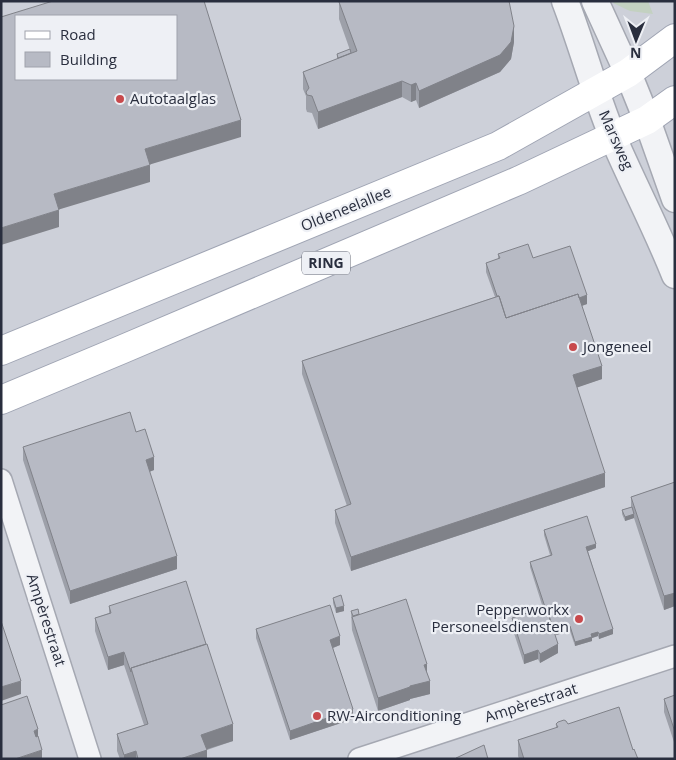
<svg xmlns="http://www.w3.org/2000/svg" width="676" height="760" font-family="'Open Sans',sans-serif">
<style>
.built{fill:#cdd0d9;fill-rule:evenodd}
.green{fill:#c3d1c1}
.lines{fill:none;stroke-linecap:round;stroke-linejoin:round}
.minor-casing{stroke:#a5a8b2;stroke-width:24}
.tertiary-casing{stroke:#a5a8b2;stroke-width:29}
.primary-casing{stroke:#9fa4b3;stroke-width:30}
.minor{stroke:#f2f3f6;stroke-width:21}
.tertiary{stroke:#f2f3f6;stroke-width:26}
.primary{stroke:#fff;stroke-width:28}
.wall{fill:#9da0a9}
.shaded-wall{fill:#808289}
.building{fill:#b7bac4;stroke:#808289;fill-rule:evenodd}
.poi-dot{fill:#c8494c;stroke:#eef0f5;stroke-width:2}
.labels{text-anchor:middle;stroke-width:4.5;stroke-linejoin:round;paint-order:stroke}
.shield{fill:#eef0f5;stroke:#646875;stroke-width:1}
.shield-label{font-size:14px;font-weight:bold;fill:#292e3e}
.poi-label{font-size:15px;fill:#292e3e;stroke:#eef0f5;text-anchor:start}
.street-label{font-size:15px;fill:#292e3e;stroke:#eef0f5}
</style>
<rect width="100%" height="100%" fill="#dfe1e8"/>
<!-- built -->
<path class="built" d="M1 1H675V759H1ZM16 16H176V79H16Z"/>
<!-- green -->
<path class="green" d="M615 1H648L653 14 630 11 613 3Z"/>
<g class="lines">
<!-- minor casing -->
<g class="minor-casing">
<path id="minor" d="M1 480 90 759
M359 759 675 656"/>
</g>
<!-- tertiary casing -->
<g class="tertiary-casing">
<path id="tertiary" d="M565 1C582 45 594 91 612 135 632 182 656 227 675 275
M595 1 628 73 647 120 675 199"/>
</g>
<!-- primary casing -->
<g class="primary-casing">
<path id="primary" d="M1 351 498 146 628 73 675 38
M1 400 123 349 520 180 647 120 675 100"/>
</g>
<!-- minor -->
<use href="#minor" class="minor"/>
<!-- tertiary -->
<use href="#tertiary" class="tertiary"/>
<!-- primary -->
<use href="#primary" class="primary"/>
</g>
<!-- wall -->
<path class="wall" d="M339 2 514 42 511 59 500 72 419 108 416 100 411 102 402 97 318 129 312 113 307 112 306 109V96L303 89V72L337 59V54L351 53 339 19Z
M498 254 533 258 587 304 582 306 602 379 577 387 605 487 351 571 335 523V510L347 506 302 374V361L495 297 486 272V263L498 259Z
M136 432 154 470 149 472 177 569 70 604 23 460V447Z
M675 482V606L664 610 634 518 625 521 622 514V510L631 507V497Z
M544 530 596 548 588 551 613 634 599 639 598 636 592 638V641L575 646 570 631 555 635 558 653 540 663 538 659 524 664 512 627V618L543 608 530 567V562L550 555 544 535Z
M333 598 344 611 336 613 333 603Z
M109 606 233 741 207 750V759H120L117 751V734L144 725 124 665 108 670 95 631V618L109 613Z
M351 611 359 614 427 673 430 694 410 699V700L378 711 352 630Z
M256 629 340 645 333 648 353 719 290 740 256 638Z
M675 695V745L664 712V699Z
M556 724H568L633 750 638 759H519L518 756V740L556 728Z"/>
<!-- shaded-wall -->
<path class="shaded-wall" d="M514 26V42L511 59 500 72 419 108V91Z
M402 81V97L318 129V112Z
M416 83V100L411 102V85Z
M241 120V137L145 166V149Z
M150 165V182L54 211V194Z
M59 210V227L1 245V228Z
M587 295V304L506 331V322Z
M602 366V379L573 389V375Z
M154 457V470L146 473V460Z
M605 473V487L351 571V557Z
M634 514V518L625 521V517Z
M596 544V548L586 552V547Z
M177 556V569L70 604V591Z
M675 593V606L664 610V596Z
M344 606V611L336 613V608Z
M570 626V631L553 636V632Z
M613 629V634L599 639V634Z
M598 632V636L592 638V641L575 646V642L591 634Z
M340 636V645L330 649V640Z
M558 644V653L540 663V654Z
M538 650V659L524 664V655Z
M124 652V665L108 670V657Z
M427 664V677L424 665Z
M21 681V694L1 701V687Z
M430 681V694L410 699V700L378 711V698L410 686Z
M353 709V719L290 740V731Z
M233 724V741L201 751V735Z
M38 729V746L34 731Z
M42 750V759H15Z
M207 750V759H180Z
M136 751V759H124V755Z"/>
<!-- building -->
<path class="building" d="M53 1H204L241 120 145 149 150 165 54 194 59 210 1 228V17ZM16 16H176V79H16Z
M340 1H509L514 26 511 42 500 55 419 91 416 83 411 85 402 81 318 112 312 96 307 95 306 92 309 88 303 72 357 51 339 2Z
M350 49 351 53 338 58 337 54Z
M528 244 533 258 570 246 587 295 579 298 578 294 506 318 499 296H497L486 263 500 258 498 254Z
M578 294 602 366 573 375 605 473 351 557 335 510 351 504 302 361 499 296 506 318Z
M130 412 136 432 145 429 154 457 146 460 177 556 70 591 23 447Z
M675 482V593L664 596 631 497Z
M632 507 634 514 625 517 622 510Z
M587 516 596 544 586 547 613 629 599 634 598 632 591 634 592 637 575 642 570 626 554 631 546 607H545L530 562 552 555 544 530Z
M186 581 206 644 131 668V672L124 652 108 657 95 618 111 613 109 606Z
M341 595 344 606 336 608 333 598Z
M406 599 427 664 424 665 430 681 410 686V687L378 698 352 617Z
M330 605 340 636 330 640 353 709 290 731 256 629Z
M546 607 558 644 540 654 538 650 524 655 512 618Z
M358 609 359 614 353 616 351 611Z
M1 621 21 681 1 687Z
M207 644 233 724 201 735 207 750 180 759H138L136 751 124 755 117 734 148 724 131 668Z
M675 695V732L664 699Z
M27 696 38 729 34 731 36 737 38 736 42 750 15 759H1V705Z
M619 707 633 750 634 749 638 759H524L518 740 558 727 556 724 558 722 564 720 566 721 568 724Z
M484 745 488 759H457L456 758Z"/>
<!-- markers -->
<g class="poi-dot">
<circle cx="120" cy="99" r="5"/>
<circle cx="573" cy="347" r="5"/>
<circle cx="579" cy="619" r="5"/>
<circle cx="317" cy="716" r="5"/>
</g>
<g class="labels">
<!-- shield labels -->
<rect class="shield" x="302" y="251.5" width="48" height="23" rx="4"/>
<g class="shield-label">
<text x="326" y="268">RING</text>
</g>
<!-- poi labels -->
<g class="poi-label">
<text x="130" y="104">Autotaalglas</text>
<text x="583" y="352">Jongeneel</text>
<text x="569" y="615" text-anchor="end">Pepperworkx<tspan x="569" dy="17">Personeelsdiensten</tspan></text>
<text x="327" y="721">RW-Airconditioning</text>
</g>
<!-- street labels -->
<g class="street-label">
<text transform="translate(616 140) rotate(66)" y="5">Marsweg</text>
<text transform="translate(346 209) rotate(-22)" y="5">Oldeneelallee</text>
<text transform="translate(46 620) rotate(72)" y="5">Ampèrestraat</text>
<text transform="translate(531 703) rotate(-18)" y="5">Ampèrestraat</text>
</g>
</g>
<!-- border -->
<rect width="676" height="760" fill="none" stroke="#292e3e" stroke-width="5"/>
<!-- legend -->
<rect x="15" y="15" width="162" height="65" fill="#eef0f5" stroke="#9fa2ac"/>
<rect x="25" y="31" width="25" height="8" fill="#ffffff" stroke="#9fa2ac"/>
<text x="60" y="40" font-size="15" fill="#292e3e">Road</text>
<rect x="25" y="52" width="25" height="15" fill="#b7bac4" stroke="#9fa2ac"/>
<text x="60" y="65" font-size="15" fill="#292e3e">Building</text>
<!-- north arrow -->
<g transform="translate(636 40) rotate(181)" stroke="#eef0f5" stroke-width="4" paint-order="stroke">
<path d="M0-4L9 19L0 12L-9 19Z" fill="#292e3e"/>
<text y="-8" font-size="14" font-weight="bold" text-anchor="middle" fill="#292e3e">N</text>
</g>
</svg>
